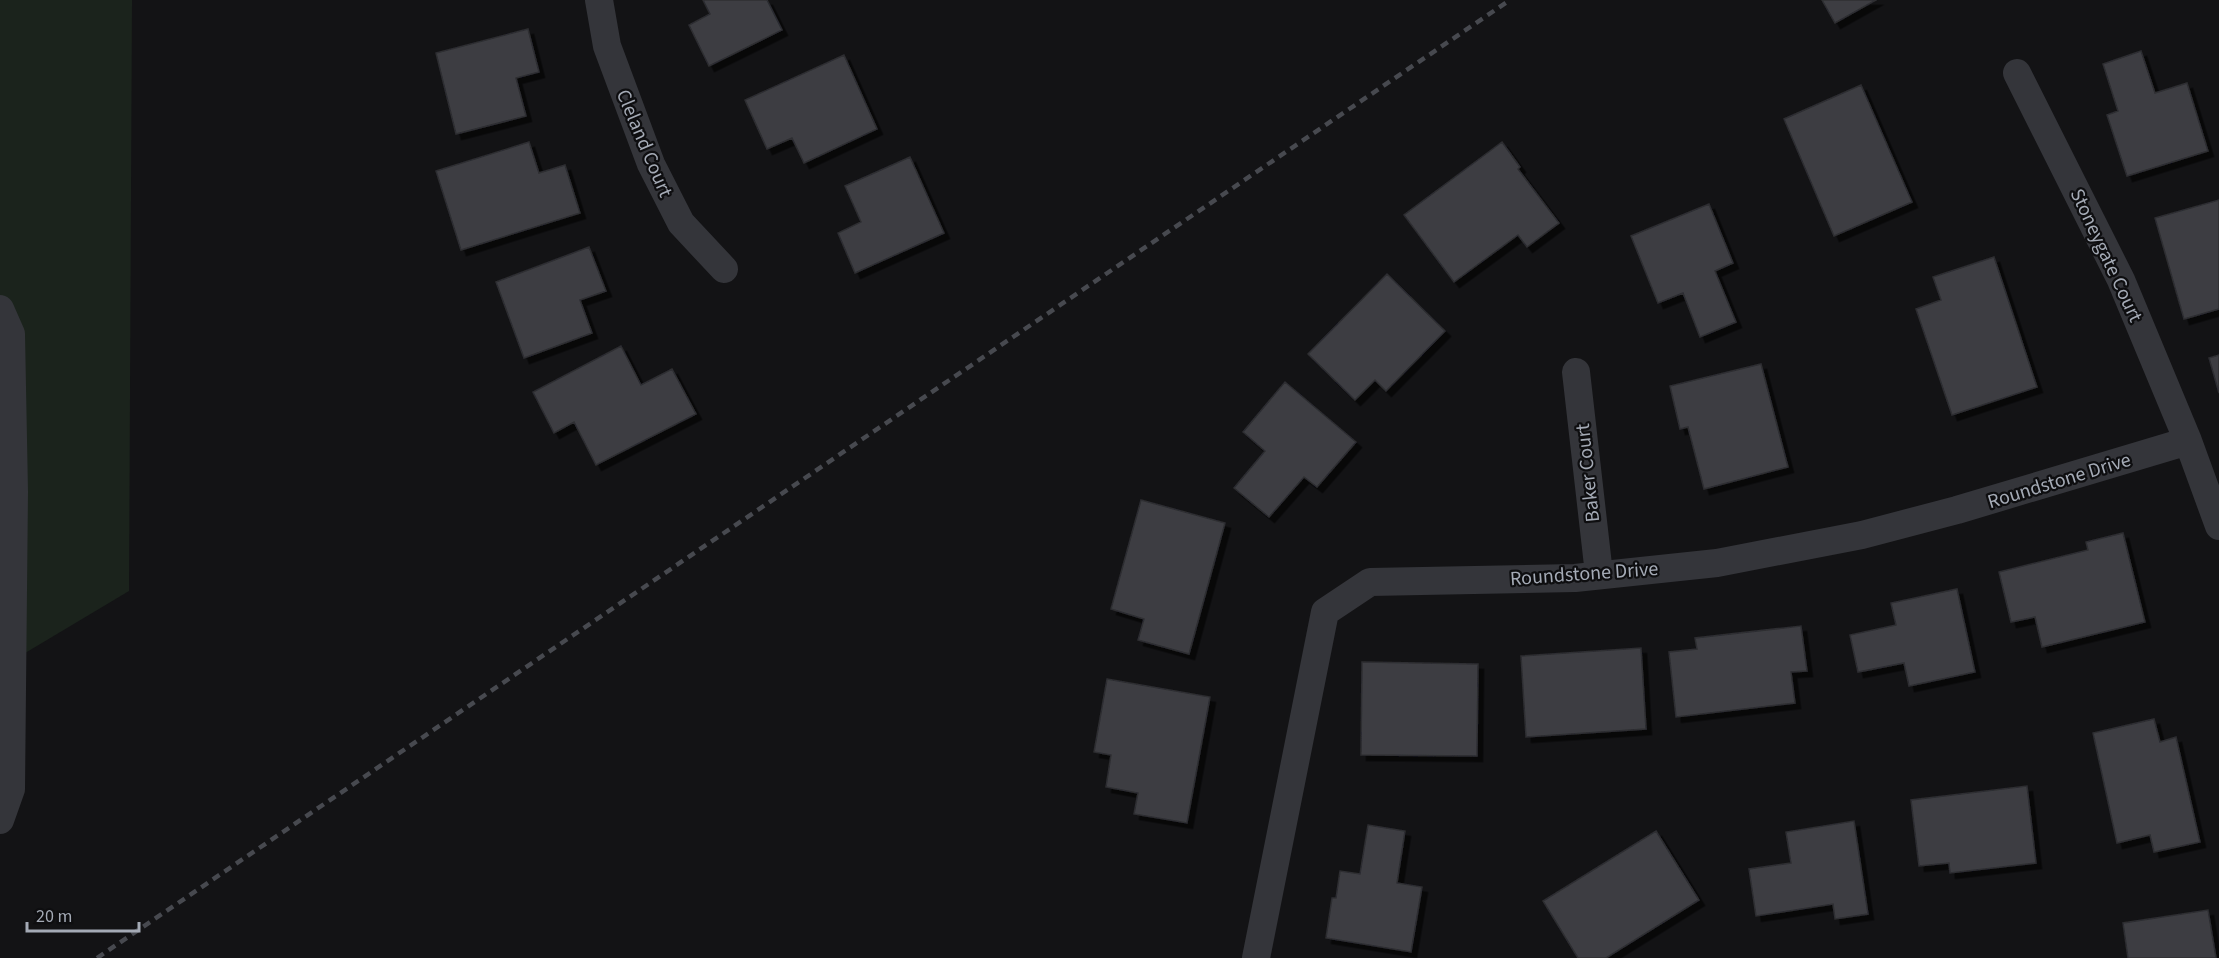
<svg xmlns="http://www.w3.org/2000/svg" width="2219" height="958" font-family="'Source Sans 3',sans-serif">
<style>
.green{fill:#1b231c}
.building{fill:#3d3e42;stroke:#2d2d31;stroke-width:1.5;filter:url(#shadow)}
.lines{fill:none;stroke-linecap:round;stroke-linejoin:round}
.minor{stroke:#34353a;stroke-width:28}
.rail{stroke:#47494f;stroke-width:4.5;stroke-dasharray:8 6;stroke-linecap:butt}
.labels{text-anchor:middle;stroke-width:4.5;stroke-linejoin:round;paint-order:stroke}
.street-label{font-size:20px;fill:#a4aab5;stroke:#0e0e10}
</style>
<defs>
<filter id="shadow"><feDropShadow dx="5.5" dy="5.5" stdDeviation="0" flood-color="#0009"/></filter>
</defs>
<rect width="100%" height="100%" fill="#131315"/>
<!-- green -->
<path class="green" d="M0 0H132L129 591 0 668Z"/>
<!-- building -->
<path class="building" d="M703 0H767L782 30 709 66 689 25 710 14Z
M1822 0H1876L1835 23Z
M528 29 539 72 516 78 526 116 456 134 436 53Z
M2141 51 2155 93 2187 83 2208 151 2127 176 2107 115 2118 111 2103 64Z
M844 55 877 129 804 163 792 138 767 149 745 100Z
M1861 85 1912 202 1834 236 1784 119Z
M529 142 539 173 565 165 580 213 461 250 436 171Z
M1502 142 1520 167 1518 169 1559 223 1527 247 1518 235 1454 282 1404 215Z
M910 157 944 233 855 273 838 233 861 222 845 186Z
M2219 200V309L2184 319 2155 218Z
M1709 204 1733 263 1715 271 1736 322 1700 337 1683 293 1658 303 1631 236Z
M589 247 606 291 580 300 592 333 524 358 496 282Z
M1994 257 2037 387 1952 415 1916 309 1941 300 1933 277Z
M1387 274 1445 331 1386 391 1375 380 1355 400 1308 354Z
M621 346 641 385 672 369 696 414 596 465 574 422 554 433 533 392Z
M2219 355V393L2209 358Z
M1761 364 1788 467 1704 489 1688 427 1680 429 1670 386Z
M1285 382 1356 442 1317 487 1304 477 1269 517 1234 488 1265 451 1243 432Z
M1141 500 1225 523 1189 654 1138 640 1144 619 1111 609Z
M2123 533 2145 622 2042 647 2035 617 2011 622 1999 572 2088 550 2086 542Z
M1957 589 1975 672 1909 686 1904 663 1858 672 1850 635 1896 625 1891 603Z
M1801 626 1807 671 1791 672 1795 703 1676 717 1669 652 1697 649 1695 638Z
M1641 648 1646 729 1526 737 1521 656Z
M1362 662 1478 664 1477 756 1361 755Z
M1107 679 1210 697 1187 823 1134 814 1138 793 1106 787 1111 755 1094 752Z
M2154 719 2160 742 2176 737 2200 842 2154 852 2150 835 2117 843 2093 733Z
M2027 786 2036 863 1950 873 1949 863 1919 866 1911 800Z
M1854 821 1868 914 1835 919 1833 904 1756 916 1749 869 1791 863 1786 832Z
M1368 825 1405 831 1397 883 1422 887 1411 952 1326 938 1332 898H1336L1340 871 1360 874Z
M1656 831 1699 900 1606 958H1578L1543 901Z
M2208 910 2216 958H2128L2123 923Z"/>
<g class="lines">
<!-- minor -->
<path class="minor" d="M599 0 607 46 651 164 681 223 724 269
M2017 73 2121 280 2188 441 2219 526
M0 309 11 334 14 492 11 789 0 820
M1576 372 1599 574
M1256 958 1325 612 1370 582 1575 578 1717 563 1862 535 1957 510 2188 441"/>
<!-- rail -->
<path class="rail" d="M97 958 1510 0"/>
</g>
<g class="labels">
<!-- street labels -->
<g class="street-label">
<text transform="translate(645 143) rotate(67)" y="7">Cleland Court</text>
<text transform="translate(2107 255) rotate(65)" y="7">Stoneygate Court</text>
<text transform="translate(1587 473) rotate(-96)" y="7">Baker Court</text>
<text transform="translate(2059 480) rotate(-17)" y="7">Roundstone Drive</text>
<text transform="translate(1584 573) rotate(-4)" y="7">Roundstone Drive</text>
</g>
</g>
<!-- scale -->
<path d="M27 922v9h112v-9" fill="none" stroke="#a4aab5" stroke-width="3"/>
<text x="36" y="922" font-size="18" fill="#a4aab5" stroke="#0e0e10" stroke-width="4.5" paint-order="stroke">20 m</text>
</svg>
